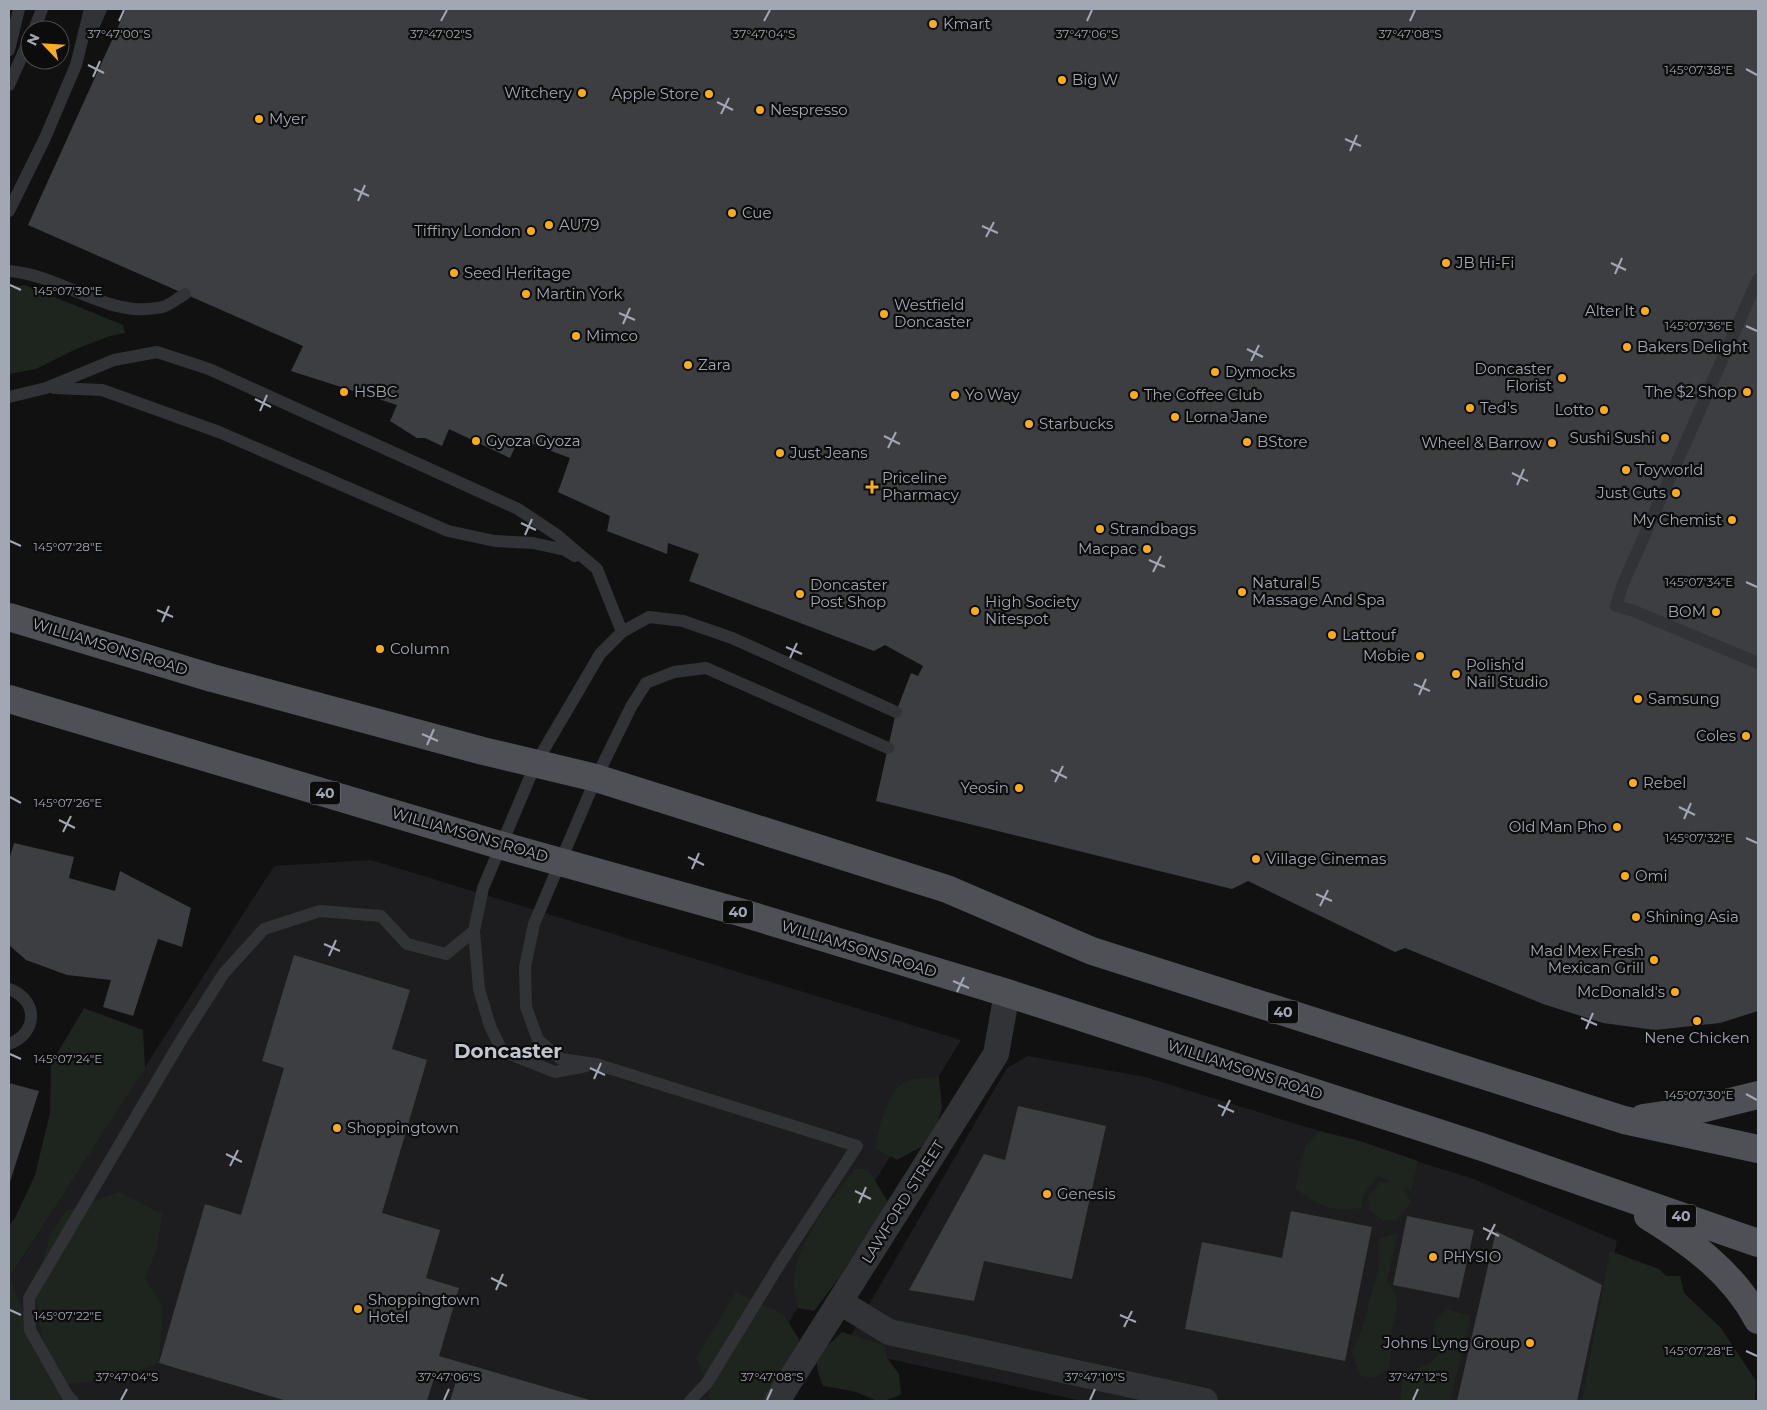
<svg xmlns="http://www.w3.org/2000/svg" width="1767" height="1410" font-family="Montserrat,sans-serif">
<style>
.built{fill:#1d1d1f}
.green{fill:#1d251e}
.building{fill:#3d3e42}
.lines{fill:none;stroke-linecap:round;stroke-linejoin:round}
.service{stroke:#323337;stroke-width:12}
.minor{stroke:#323337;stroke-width:26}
.primary{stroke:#4e5056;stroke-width:28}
.ticks{fill:none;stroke:#a2a7b4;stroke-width:2}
.poi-dot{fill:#f7ac24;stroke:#0c0c0d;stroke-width:2}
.labels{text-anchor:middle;stroke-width:4.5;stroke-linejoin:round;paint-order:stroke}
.shield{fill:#0c0c0d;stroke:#757882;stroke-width:1}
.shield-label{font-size:14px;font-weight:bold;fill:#a2a7b4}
.poi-label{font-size:15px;fill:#a2a7b4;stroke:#0c0c0d;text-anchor:start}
.street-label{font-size:15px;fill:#a2a7b4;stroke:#0c0c0d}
.district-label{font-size:20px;font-weight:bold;fill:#c3c6cf;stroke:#0c0c0d}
.ticks-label{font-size:12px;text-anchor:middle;fill:#a2a7b4;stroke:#0c0c0d;stroke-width:4.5;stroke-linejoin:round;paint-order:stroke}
</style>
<rect width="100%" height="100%" fill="#111112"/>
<!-- built -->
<path class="built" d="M371 860 961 1040 741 1401H9V1279L274 866Z
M1028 1056 1145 1077 1474 1179 1617 1241 1586 1401H1082L843 1349 1007 1068Z"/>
<!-- green -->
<path class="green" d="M25 285 123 325 125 333 110 336 76 349 36 369 9 374V288Z
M84 1008 143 1030 145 1068 10 1277 30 1330 59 1380 41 1334 35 1287 51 1233 66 1211 119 1192 162 1214 157 1248 145 1278 163 1307 159 1363 119 1378 61 1385 73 1401H9V1225L15 1218 35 1175 50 1113 51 1064Z
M939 1077 942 1108 932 1141 897 1160 875 1148C879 1129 887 1088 907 1081 917 1078 929 1078 939 1077Z
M1319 1131 1360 1141 1418 1161 1411 1191 1404 1188 1411 1202 1397 1220 1383 1221 1370 1211 1368 1196 1380 1182H1390L1378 1176 1363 1195 1361 1208C1331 1213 1318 1204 1295 1189L1306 1145Z
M855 1169H868L888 1202 841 1275 814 1311 798 1308C797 1299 793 1286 794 1277 801 1236 830 1201 855 1169Z
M1398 1233 1387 1281 1396 1294 1397 1309 1391 1331 1392 1346 1389 1368C1379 1375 1371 1381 1360 1375L1352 1352 1362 1329 1379 1266V1239Z
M1610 1251 1659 1269 1666 1276H1680L1684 1293 1721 1328 1756 1381 1755 1401H1582Z
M736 1292 783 1314 799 1339 793 1375 766 1401H710L707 1383 696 1358Z
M1447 1309 1471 1316 1450 1401H1400L1403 1375 1430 1363 1439 1353 1435 1342 1434 1322Z
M842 1332 884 1345 887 1358 899 1374 901 1394C875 1407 878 1399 855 1392 845 1389 833 1388 823 1386 809 1354 821 1353 842 1332Z"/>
<!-- building -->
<path class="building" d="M126 9H1758V1011L1720 1023 1655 1030 1603 1023 1543 1004 1405 948 1395 952 1248 881 1232 889 876 801 896 712 911 673 918 676 923 666 885 645 874 651 689 581 699 554 668 543 667 554 607 531 610 516 558 492 570 458 519 439 510 458 449 429 442 446 425 438H417L390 421 397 405 291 371 303 346 28 225Z
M14 843 74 857 69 878 115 891 120 871 191 908 182 947 158 939 133 1016 103 1007 111 980 67 975 26 960 9 945V860Z
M294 955 410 990 392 1049 427 1060 382 1213 440 1230 426 1278 459 1288 439 1356 593 1401H450L456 1381 435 1375 427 1401H287L159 1363 205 1204 241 1215 284 1068 262 1061Z
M9 1083 39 1091 9 1185Z
M1018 1106 1106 1126 1072 1279 984 1261 974 1301 909 1290 984 1154 1005 1160Z
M1291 1211 1372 1227 1345 1361 1185 1329 1202 1242 1282 1258Z
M1407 1216 1474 1230 1459 1298 1393 1285Z
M1496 1231 1602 1285 1577 1401H1457Z"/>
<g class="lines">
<!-- service -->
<path class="service" d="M34 30 42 9
M90 34 101 9
M9 50 19 9
M9 85 30 38
M9 211 45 138 76 65 90 9
M9 271C62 275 110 320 162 307 169 306 178 298 185 294
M1758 279 1622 586 1616 606 1634 611 1758 663
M54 388 102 390 219 432 448 531 495 541 533 543 565 550 575 556
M9 397 46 388 114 360 157 352 209 369 518 509 557 535 597 569 622 632
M9 989C39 1000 38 1033 9 1044
M586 1066 555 1072 502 1051 490 1026 479 989 474 931 483 888 536 763 600 654 622 632 649 617 683 621 732 638 896 712
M73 1401 67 1395 30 1330 29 1298 183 1037 224 973 264 929 320 911 381 916 407 944 446 954 474 931
M690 1401 707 1383 781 1262 857 1146 596 1064 561 1059 538 1040 526 1007 525 967 534 924 596 778 631 707 646 683 674 672 706 668 888 748"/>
<!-- minor -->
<path class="minor" d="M840 1302 889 1332 1205 1401
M777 1401 996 1054 1007 993"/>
<!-- primary -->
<path class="primary" d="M9 617 212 678 483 751 596 778 947 889 1092 951 1624 1120 1758 1149
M9 699 503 846 743 913 1007 993 1482 1147 1758 1243
M1643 1118 1697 1110 1758 1095
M1648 1216C1692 1243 1734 1274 1758 1320"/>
</g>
<!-- ticks -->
<path class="ticks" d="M119 21 124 10M441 21 447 10M764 21 770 10M1087 21 1092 10M1410 21 1415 10M88 65 104 73M1746 69 1757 75M93 77 100 61M717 102 733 110M721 114 729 98M1345 139 1361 146M1350 151 1357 135M354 189 369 196M358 201 365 185M982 226 998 233M986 237 994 222M1611 263 1626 270M1615 274 1622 258M10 285 21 290M619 313 635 320M623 324 630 308M1746 326 1757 331M1247 349 1263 357M1251 361 1259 345M255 399 271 407M260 411 267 395M884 436 900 444M888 448 896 432M1512 473 1528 481M1517 485 1524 469M521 523 536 530M525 535 532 519M10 541 21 546M1149 560 1165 567M1153 572 1161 556M1746 582 1757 587M157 610 173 617M162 622 169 606M786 647 802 654M790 658 797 643M1414 684 1430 691M1419 695 1426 679M422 734 438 741M427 745 434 729M1051 770 1067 778M1055 782 1063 766M10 797 21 803M1679 807 1695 815M1684 819 1691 803M59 820 75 828M63 832 71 816M1746 838 1757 843M688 857 704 865M692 869 699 853M1316 894 1332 901M1320 906 1328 890M324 944 340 951M329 956 336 940M953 981 969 988M957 992 964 977M1581 1018 1597 1025M1586 1029 1593 1013M10 1054 21 1059M590 1068 605 1075M594 1079 601 1063M1746 1094 1757 1100M1218 1105 1234 1112M1222 1116 1230 1100M226 1154 242 1162M230 1166 238 1150M855 1191 871 1199M859 1203 866 1187M1483 1228 1499 1236M1487 1240 1495 1224M491 1278 507 1286M496 1290 503 1274M10 1310 21 1315M1120 1315 1136 1322M1124 1327 1132 1311M1746 1351 1757 1356M121 1400 127 1389M444 1400 449 1389M767 1400 772 1389M1090 1400 1095 1389M1413 1400 1418 1389"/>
<!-- markers -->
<g class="poi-dot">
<circle cx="933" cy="24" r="5"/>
<circle cx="1062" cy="80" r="5"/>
<circle cx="582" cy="93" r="5"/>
<circle cx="709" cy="94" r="5"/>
<circle cx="760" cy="110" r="5"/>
<circle cx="259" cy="119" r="5"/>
<circle cx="732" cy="213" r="5"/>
<circle cx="549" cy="225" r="5"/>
<circle cx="531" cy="231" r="5"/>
<circle cx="1446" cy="263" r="5"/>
<circle cx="454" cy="273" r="5"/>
<circle cx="526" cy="294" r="5"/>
<circle cx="1645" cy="311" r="5"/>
<circle cx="884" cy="314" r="5"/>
<circle cx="576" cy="336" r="5"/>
<circle cx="1627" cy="347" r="5"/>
<circle cx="688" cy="365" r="5"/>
<circle cx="1215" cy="372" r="5"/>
<circle cx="1562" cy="378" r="5"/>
<circle cx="344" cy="392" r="5"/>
<circle cx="1747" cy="392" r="5"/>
<circle cx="955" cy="395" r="5"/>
<circle cx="1134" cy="395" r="5"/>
<circle cx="1470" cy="408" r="5"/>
<circle cx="1604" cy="410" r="5"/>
<circle cx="1175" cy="417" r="5"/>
<circle cx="1029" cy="424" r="5"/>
<circle cx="1665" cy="438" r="5"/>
<circle cx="476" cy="441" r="5"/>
<circle cx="1247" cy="442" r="5"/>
<circle cx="1552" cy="443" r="5"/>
<circle cx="780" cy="453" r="5"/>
<circle cx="1626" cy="470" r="5"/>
<path d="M869.5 479.5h5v5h5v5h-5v5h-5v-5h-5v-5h5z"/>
<circle cx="1676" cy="493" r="5"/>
<circle cx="1732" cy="520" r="5"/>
<circle cx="1100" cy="529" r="5"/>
<circle cx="1147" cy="549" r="5"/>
<circle cx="1242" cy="592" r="5"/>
<circle cx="800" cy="594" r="5"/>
<circle cx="975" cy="611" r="5"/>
<circle cx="1716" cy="612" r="5"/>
<circle cx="1332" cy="635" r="5"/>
<circle cx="380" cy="649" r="5"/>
<circle cx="1420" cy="656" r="5"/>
<circle cx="1456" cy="674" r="5"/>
<circle cx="1638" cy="699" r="5"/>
<circle cx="1746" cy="736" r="5"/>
<circle cx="1633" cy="783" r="5"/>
<circle cx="1019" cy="788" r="5"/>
<circle cx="1617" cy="827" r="5"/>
<circle cx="1256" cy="859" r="5"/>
<circle cx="1625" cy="876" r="5"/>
<circle cx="1636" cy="917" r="5"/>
<circle cx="1654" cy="960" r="5"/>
<circle cx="1675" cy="992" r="5"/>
<circle cx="1697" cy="1021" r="5"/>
<circle cx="337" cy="1128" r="5"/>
<circle cx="1047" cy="1194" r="5"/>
<circle cx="1433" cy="1257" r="5"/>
<circle cx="358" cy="1309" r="5"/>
<circle cx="1530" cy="1343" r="5"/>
</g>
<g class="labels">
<!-- shield labels -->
<g class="shield">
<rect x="310" y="781.5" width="30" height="23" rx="4"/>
<rect x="723" y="900.5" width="30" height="23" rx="4"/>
<rect x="1268" y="1000.5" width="30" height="23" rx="4"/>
<rect x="1666" y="1204.5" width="30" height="23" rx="4"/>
</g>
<g class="shield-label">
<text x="325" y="798">40</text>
<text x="738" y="917">40</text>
<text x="1283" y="1017">40</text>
<text x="1681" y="1221">40</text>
</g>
<!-- poi labels -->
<g class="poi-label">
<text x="943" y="29">Kmart</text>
<text x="1072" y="85">Big W</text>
<text x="572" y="98" text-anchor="end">Witchery</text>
<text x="699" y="99" text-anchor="end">Apple Store</text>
<text x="770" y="115">Nespresso</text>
<text x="269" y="124">Myer</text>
<text x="742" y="218">Cue</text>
<text x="559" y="230">AU79</text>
<text x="521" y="236" text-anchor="end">Tiffiny London</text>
<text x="1456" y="268">JB Hi-Fi</text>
<text x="464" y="278">Seed Heritage</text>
<text x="536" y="299">Martin York</text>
<text x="894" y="310">Westfield<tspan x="894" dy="17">Doncaster</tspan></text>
<text x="1635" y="316" text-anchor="end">Alter It</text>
<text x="586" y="341">Mimco</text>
<text x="1637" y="352">Bakers Delight</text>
<text x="698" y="370">Zara</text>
<text x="1552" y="374" text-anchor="end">Doncaster<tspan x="1552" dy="17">Florist</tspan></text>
<text x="1225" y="377">Dymocks</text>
<text x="354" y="397">HSBC</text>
<text x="1737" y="397" text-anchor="end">The $2 Shop</text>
<text x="965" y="400">Yo Way</text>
<text x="1144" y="400">The Coffee Club</text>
<text x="1480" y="413">Ted's</text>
<text x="1594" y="415" text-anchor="end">Lotto</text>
<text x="1185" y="422">Lorna Jane</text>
<text x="1039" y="429">Starbucks</text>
<text x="1655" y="443" text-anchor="end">Sushi Sushi</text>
<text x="486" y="446">Gyoza Gyoza</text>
<text x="1257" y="447">BStore</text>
<text x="1542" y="448" text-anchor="end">Wheel &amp; Barrow</text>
<text x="790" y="458">Just Jeans</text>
<text x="1636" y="475">Toyworld</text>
<text x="882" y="483">Priceline<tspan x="882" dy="17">Pharmacy</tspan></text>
<text x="1666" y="498" text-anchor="end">Just Cuts</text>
<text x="1722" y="525" text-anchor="end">My Chemist</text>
<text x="1110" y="534">Strandbags</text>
<text x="1137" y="554" text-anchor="end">Macpac</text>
<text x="1252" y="588">Natural 5<tspan x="1252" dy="17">Massage And Spa</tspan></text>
<text x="810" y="590">Doncaster<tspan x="810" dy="17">Post Shop</tspan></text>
<text x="985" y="607">High Society<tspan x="985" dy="17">Nitespot</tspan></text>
<text x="1706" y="617" text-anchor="end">BOM</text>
<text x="1342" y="640">Lattouf</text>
<text x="390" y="654">Column</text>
<text x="1410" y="661" text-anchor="end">Mobie</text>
<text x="1466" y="670">Polish'd<tspan x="1466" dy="17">Nail Studio</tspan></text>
<text x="1648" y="704">Samsung</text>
<text x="1736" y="741" text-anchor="end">Coles</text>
<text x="1643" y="788">Rebel</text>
<text x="1009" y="793" text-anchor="end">Yeosin</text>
<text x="1607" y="832" text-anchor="end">Old Man Pho</text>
<text x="1266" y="864">Village Cinemas</text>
<text x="1635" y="881">Omi</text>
<text x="1646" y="922">Shining Asia</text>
<text x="1644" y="956" text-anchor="end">Mad Mex Fresh<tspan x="1644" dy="17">Mexican Grill</tspan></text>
<text x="1665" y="997" text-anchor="end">McDonald's</text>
<text x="1697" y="1043" text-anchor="middle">Nene Chicken</text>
<text x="347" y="1133">Shoppingtown</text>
<text x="1057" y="1199">Genesis</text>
<text x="1443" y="1262">PHYSIO</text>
<text x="368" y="1305">Shoppingtown<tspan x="368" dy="17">Hotel</tspan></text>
<text x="1520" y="1348" text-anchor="end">Johns Lyng Group</text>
</g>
<!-- street labels -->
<g class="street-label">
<text transform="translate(110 647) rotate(17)" y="5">WILLIAMSONS ROAD</text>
<text transform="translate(470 835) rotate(16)" y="5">WILLIAMSONS ROAD</text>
<text transform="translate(859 949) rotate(17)" y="5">WILLIAMSONS ROAD</text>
<text transform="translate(1245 1070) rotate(18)" y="5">WILLIAMSONS ROAD</text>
<text transform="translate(903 1202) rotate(-58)" y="5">LAWFORD STREET</text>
</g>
<!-- district labels -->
<g class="district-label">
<text x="508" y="1058">Doncaster</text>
</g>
</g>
<g class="ticks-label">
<text x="119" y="38">37°47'00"S</text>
<text x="441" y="38">37°47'02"S</text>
<text x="764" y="38">37°47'04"S</text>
<text x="1087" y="38">37°47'06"S</text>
<text x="1410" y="38">37°47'08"S</text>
<text x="1699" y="74">145°07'38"E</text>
<text x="68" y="295">145°07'30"E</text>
<text x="1699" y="330">145°07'36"E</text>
<text x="68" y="551">145°07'28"E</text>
<text x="1699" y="586">145°07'34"E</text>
<text x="68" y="807">145°07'26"E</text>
<text x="1699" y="842">145°07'32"E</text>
<text x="68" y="1063">145°07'24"E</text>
<text x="1699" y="1099">145°07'30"E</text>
<text x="68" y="1320">145°07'22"E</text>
<text x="1699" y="1355">145°07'28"E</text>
<text x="127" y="1381">37°47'04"S</text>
<text x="449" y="1381">37°47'06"S</text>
<text x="772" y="1381">37°47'08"S</text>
<text x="1095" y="1381">37°47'10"S</text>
<text x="1418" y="1381">37°47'12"S</text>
</g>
<!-- border -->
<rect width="1767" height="1410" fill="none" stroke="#a2a7b4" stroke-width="20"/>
<!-- north arrow -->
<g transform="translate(45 45) rotate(295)"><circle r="24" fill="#0c0c0d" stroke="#484a50"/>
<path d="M0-4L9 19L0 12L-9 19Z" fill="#f7ac24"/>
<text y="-8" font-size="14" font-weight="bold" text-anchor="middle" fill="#a2a7b4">N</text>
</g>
</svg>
